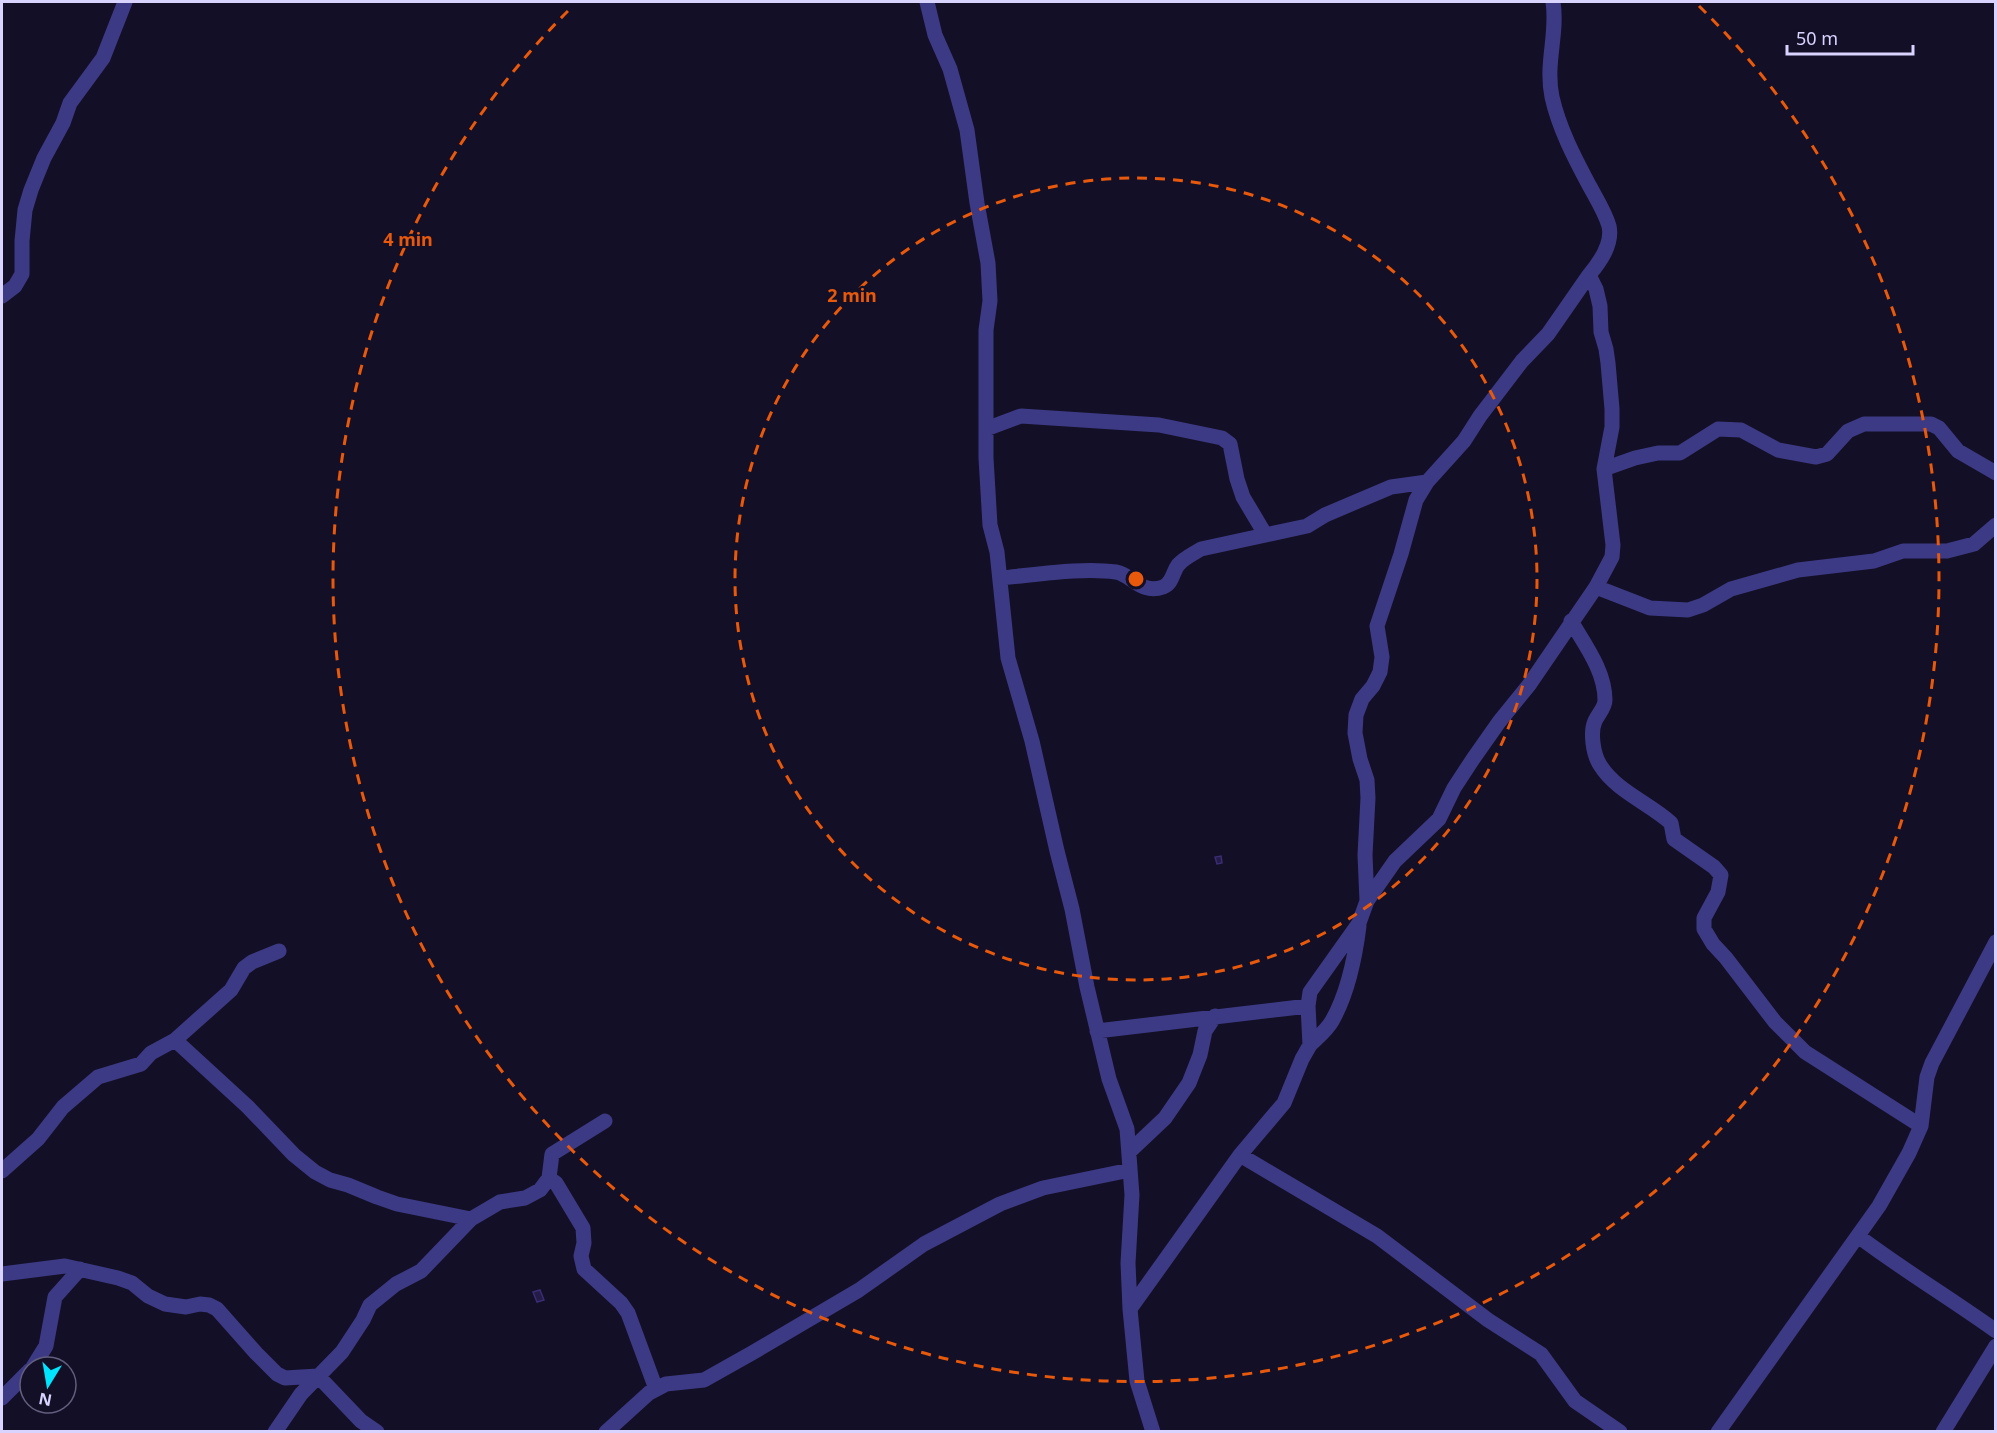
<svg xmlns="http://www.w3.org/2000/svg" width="1997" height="1433" font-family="'Noto Sans',sans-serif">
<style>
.building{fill:#241b47;stroke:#3b2d73;stroke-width:1.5}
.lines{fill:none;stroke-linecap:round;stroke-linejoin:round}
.street{stroke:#3d3a85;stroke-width:15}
.ring{fill:none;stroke:#e8590c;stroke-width:3;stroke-dasharray:10 8}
.centre{fill:#e8590c;stroke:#130f26;stroke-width:3}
.ring-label{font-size:18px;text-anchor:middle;font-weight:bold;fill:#e8590c;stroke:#130f26;stroke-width:4.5;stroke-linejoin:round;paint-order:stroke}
</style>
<rect width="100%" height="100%" fill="#130f26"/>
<!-- building -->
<path class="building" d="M1221 856 1222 863 1217 864 1215 857Z
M540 1290 544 1300 537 1302 533 1292Z"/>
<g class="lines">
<!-- street -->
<path class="street" d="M927 2 935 35 950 69 967 130 977 203 988 263 990 301 986 330V458L990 525 997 552 1008 658 1032 741 1057 851 1072 909 1087 987 1109 1079 1127 1129 1132 1195 1128 1263 1130 1309 1137 1381 1153 1432
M2 296 15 286 22 274V241L25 210 31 190 44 158 63 123 70 103 103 58 125 2
M986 429 1021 416 1159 425 1222 438 1230 444 1237 479 1243 497 1265 534
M1604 469 1635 458 1658 453H1680L1718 429 1741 430 1778 450 1816 457 1827 454 1848 431 1864 424H1931L1939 428 1958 451 1996 473
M1000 578C1035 575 1082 567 1116 572 1131 574 1141 595 1163 587 1173 583 1172 573 1178 565 1184 558 1193 554 1201 549L1307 526 1325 515 1391 487 1427 482
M1596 587 1650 608 1688 610 1703 605 1731 589 1798 570 1874 561 1903 551H1947L1974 544 1996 525
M1571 621C1585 645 1605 671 1605 700 1605 708 1598 714 1595 721 1590 732 1593 754 1600 765 1616 791 1649 803 1671 823L1674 839 1714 867 1721 875 1718 892 1704 918V929L1713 944 1726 958 1775 1022 1805 1052 1921 1126
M1367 901 1365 855 1368 798 1367 780 1360 759 1355 733 1356 715 1362 699 1373 686 1380 672 1382 657 1377 626 1401 554 1416 500 1427 482 1464 441 1480 416 1522 361 1548 334 1589 275
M1097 1031 1308 1006
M175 1040 248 1107 294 1155 315 1172 330 1180 348 1185 377 1197 397 1204 471 1219
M1310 1045C1317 1038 1327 1030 1332 1021 1348 993 1355 958 1359 926
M1129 1152 1165 1118 1189 1083 1200 1055 1205 1031 1215 1016
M1240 1155 1377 1236 1488 1320 1541 1354 1575 1401 1620 1432
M2 1171 38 1139 63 1107 98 1077 141 1064 151 1053 175 1040 231 990 244 968 252 962 279 951
M549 1178 556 1183 583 1228 584 1243 581 1256 584 1269 621 1303 628 1313 656 1389
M1858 1236C1903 1270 1950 1298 1996 1331
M2 1274 65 1266 118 1278 132 1283 148 1296 165 1304 186 1307 200 1304 209 1305 217 1309 256 1353 277 1374 285 1378 318 1376 361 1421 377 1432
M1130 1309 1240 1155 1284 1103 1302 1059 1310 1045 1308 1006 1310 992 1359 923 1367 901 1395 861 1439 819 1454 788 1473 759 1499 722 1529 685 1596 587 1612 557 1613 545 1604 469 1612 427V409L1608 363 1606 349 1601 332 1600 306 1596 289 1589 275C1600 262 1613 244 1609 226 1605 212 1596 198 1589 185 1574 157 1559 128 1552 97 1545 63 1558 34 1553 2
M33 1367 46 1346 55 1297 80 1269
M2 1398 30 1370
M275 1432 301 1394 342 1352 363 1320 370 1305 396 1284 421 1271 471 1219 500 1202 525 1198 540 1190 549 1178 552 1154 605 1121
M606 1432 649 1393 666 1384 704 1380 752 1353 859 1290 924 1244 1000 1204 1043 1188 1130 1170
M1718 1432 1879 1206 1909 1153 1921 1126 1927 1077 1932 1063 1996 942
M1943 1432 1996 1346"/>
</g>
<!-- distance rings -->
<g class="ring">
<circle cx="1136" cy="579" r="401"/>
<path d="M1699 6A803 803 0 1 1 573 6"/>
</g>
<circle cx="1136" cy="579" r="9" class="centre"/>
<g class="ring-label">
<text x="408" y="246">4 min</text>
<text x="852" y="302">2 min</text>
</g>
<!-- border -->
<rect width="1997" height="1433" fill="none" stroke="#d9d4ff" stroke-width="6"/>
<!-- north arrow -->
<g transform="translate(48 1385) rotate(191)"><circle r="28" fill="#130f26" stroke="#625e7d" stroke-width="1.5"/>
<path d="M0-4.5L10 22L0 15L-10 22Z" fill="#00e5ff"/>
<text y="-9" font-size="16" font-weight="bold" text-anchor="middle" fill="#d9d4ff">N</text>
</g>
<!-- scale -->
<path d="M1787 45v9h126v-9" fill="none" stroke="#d9d4ff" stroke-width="3"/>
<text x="1796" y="45" font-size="18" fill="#d9d4ff" stroke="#130f26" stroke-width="4.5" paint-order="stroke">50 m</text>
</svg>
